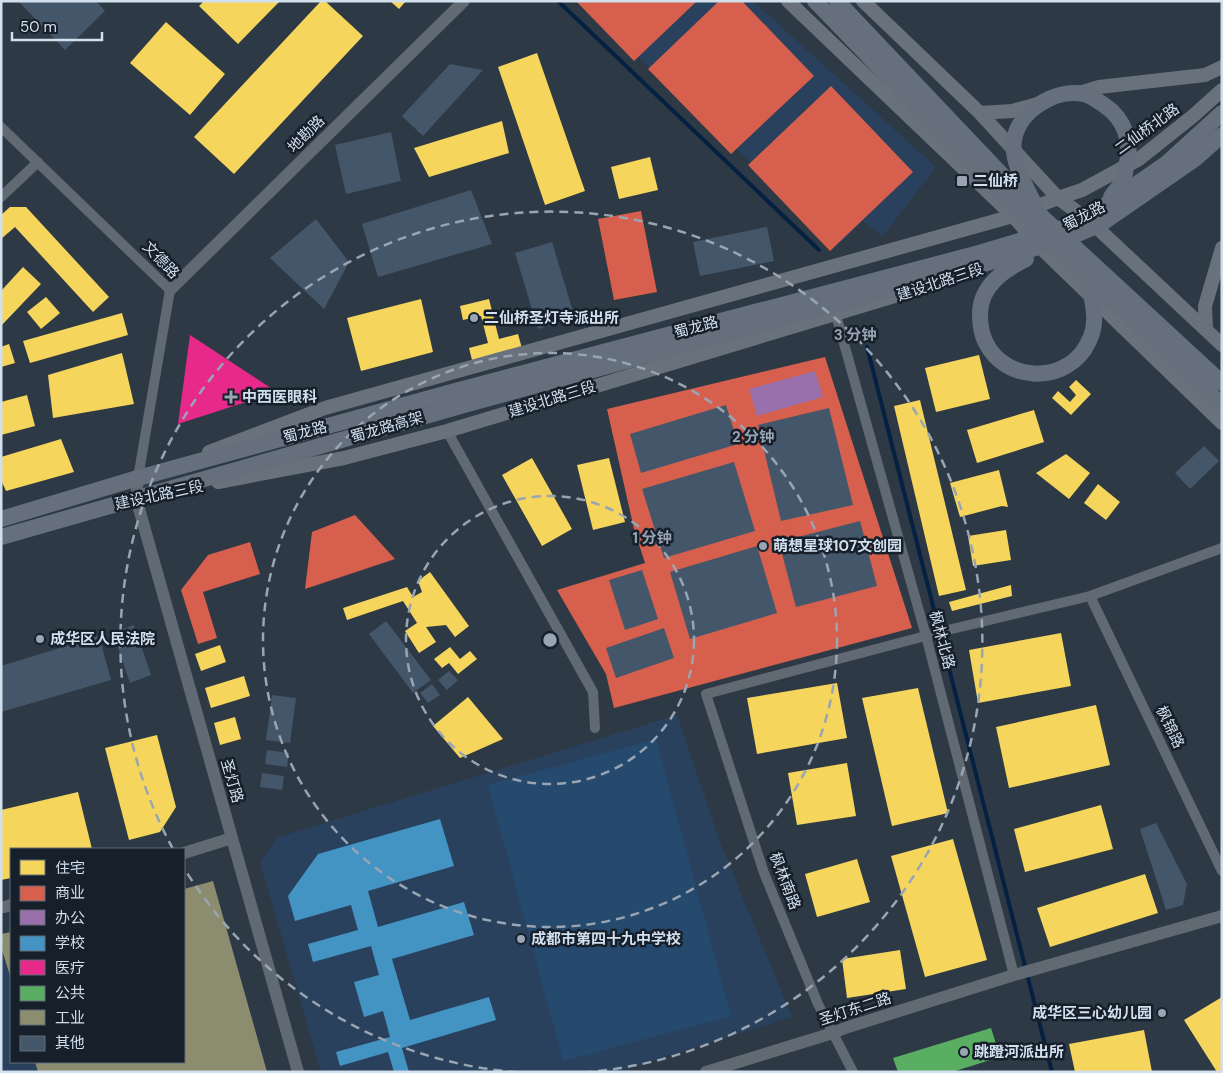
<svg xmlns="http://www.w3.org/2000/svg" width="1223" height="1073" font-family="'DM Sans','Noto Sans SC',sans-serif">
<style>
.built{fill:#29415c}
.green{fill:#26496e}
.homes{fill:#f6d55c}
.shops{fill:#d6604d}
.offices{fill:#9970ab}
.schools{fill:#4393c3}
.health{fill:#e7298a}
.public{fill:#5aae61}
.industry{fill:#8c8c6e}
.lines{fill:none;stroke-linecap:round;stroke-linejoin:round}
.stream{stroke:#042142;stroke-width:4}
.building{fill:#445669}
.minor{stroke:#616973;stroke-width:10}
.tertiary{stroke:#616973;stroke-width:12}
.secondary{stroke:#69727c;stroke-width:14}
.primary{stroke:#65707c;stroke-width:16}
.ring{fill:none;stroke:#99a5b3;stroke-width:2.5;stroke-dasharray:9 6}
.poi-dot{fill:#99a5b3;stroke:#161f2a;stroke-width:2}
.labels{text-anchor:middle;stroke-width:5;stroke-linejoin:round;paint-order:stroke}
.street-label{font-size:15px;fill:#d2dfed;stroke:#161f2a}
.poi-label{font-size:15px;font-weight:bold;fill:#d2dfed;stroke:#161f2a;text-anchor:start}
.centre{fill:#99a5b3;stroke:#161f2a;stroke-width:2.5}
.ring-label{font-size:15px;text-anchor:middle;font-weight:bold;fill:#99a5b3;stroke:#161f2a;stroke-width:5;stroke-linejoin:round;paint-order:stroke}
</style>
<rect width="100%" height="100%" fill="#2e3946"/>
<!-- built -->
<path class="built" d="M579 1H753L936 167 883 236 863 221 839 245Z
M677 715 722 847 792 1017 616 1072H321L260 862 278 837Z
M1 947 11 981V1062H35L38 1072H1Z"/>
<!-- green -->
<path class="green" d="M656 739 731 1016 563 1061 488 785Z"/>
<!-- homes -->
<path class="homes" d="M204 1H280L238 44 199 6Z
M321 1H325L363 36 234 174 194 137Z
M390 1H406L399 9Z
M166 22 225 74 190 115 130 63Z
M537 53 585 191 545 205 498 67Z
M502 121 509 153 429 177 414 148Z
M650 157 658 190 619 199 611 167Z
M10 207H26L109 297 93 312 15 227 1 239V215Z
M23 267 41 284 1 326V291Z
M46 297 60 313 41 329 27 312Z
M421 299 433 352 361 371 347 318Z
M489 299 499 339 518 334 523 352 473 364 469 348 488 343 481 316 463 320 460 306Z
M122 313 128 335 30 363 23 341Z
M9 344 15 363 1 367V347Z
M122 353 134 404 53 418 48 375Z
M979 355 990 399 936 412 925 368Z
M1076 380 1091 394 1071 415 1052 398 1058 391 1070 402 1076 395 1069 387Z
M27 395 35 426 1 435V402Z
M920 400 966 590 939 596 894 406Z
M1034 410 1044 442 977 463 967 430Z
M61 439 74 472 6 491 1 480V457Z
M1066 454 1090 473 1069 499 1036 473Z
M532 458 572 529 542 546 502 475Z
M609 458 625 522 593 530 577 465Z
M999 470 1008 507 1002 506 960 517 950 483Z
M1098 484 1120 502 1106 520 1084 503Z
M1006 530 1011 560 973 566 968 536Z
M430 572 469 626 455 637 446 625 426 627 436 642 419 653 405 631 417 623 403 601 347 620 343 608 407 587 413 597 422 592 418 581Z
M1011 585 1012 596 952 611 949 602Z
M1061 633 1071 686 978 703 969 650Z
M220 645 226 662 201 671 195 654Z
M450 647 460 659 470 651 477 659 458 674 449 663 442 668 434 659Z
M244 676 250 696 211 708 205 688Z
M837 683 847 738 757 754 747 698Z
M918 688 948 813 892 826 862 698Z
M468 697 503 739 460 758 433 726Z
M1096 705 1110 765 1009 788 996 727Z
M235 717 241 739 220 745 214 723Z
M157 735 176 807 160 832 129 840 105 748Z
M847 763 856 816 797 825 788 773Z
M78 792 92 849H11V878L1 880V810Z
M1101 805 1113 849 1025 872 1014 829Z
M953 839 987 960 925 977 891 856Z
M857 859 870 902 817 917 805 874Z
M1145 874 1158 913 1050 947 1037 908Z
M900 950 906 989 847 998 842 959Z
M1222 997V1072H1217L1184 1020Z
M1144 1030 1152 1072H1075L1069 1044Z"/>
<!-- shops -->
<path class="shops" d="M576 1H697L634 61Z
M719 1H742L814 76 731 154 648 69Z
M831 86 913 172 830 251 748 165Z
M641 211 657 292 614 300 598 219Z
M825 357 912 628 614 708 606 674 557 590 645 563 634 529 607 409Z
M355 515 395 559 305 589 312 532Z
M250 542 260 574 203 592 217 638 198 644 181 590 208 555Z"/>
<!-- offices -->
<path class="offices" d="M815 371 823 397 757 416 749 389Z"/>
<!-- schools -->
<path class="schools" d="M440 819 454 866 368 891 378 927 464 902 474 935 392 959 410 1020 489 997 496 1020 402 1048 409 1072H394L388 1052 340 1066 336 1052 390 1037 383 1011 364 1017 354 982 379 975 371 946 313 962 308 944 358 930 351 905 295 921 288 896 318 854Z"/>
<!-- health -->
<path class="health" d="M190 335 277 392 178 424Z"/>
<!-- public -->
<path class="public" d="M991 1028 1000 1057 952 1072H898L893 1058Z"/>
<!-- industry -->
<path class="industry" d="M213 881 267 1072H38L35 1062H184V889Z
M11 932V979L1 947V934Z"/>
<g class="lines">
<!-- stream -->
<path class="stream" d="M558 1 819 250
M867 347 1052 1072"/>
</g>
<!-- building -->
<path class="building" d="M18 1H96L105 11 65 50Z
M450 64 483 70 423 136 402 116Z
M391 132 401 181 346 194 335 145Z
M471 190 492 244 378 277 362 224Z
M316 219 349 262 324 309 270 258Z
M767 227 774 261 700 276 693 242Z
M552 242 575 318 538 329 515 253Z
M726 405 738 444 641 473 630 434Z
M829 408 853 505 781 521 758 425Z
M1204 446 1219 461 1190 489 1175 473Z
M734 462 755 531 664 558 642 489Z
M860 521 877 586 796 607 779 542Z
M757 546 777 613 690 639 670 572Z
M642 570 658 619 625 630 609 580Z
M386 621 431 680 413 693 369 634Z
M134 625 151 675 130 683 113 633Z
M664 628 674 658 616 678 606 648Z
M99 636 111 680 1 712V666Z
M449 671 458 680 447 690 438 680Z
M432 684 440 695 428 703 420 693Z
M272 695 296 698 290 743 266 740Z
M267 750 289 753 287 767 265 764Z
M262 773 284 776 282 790 260 787Z
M1156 823 1187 884 1183 905 1166 910 1140 829Z"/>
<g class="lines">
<!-- minor -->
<path class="minor" d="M1 127 170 290 138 478
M1 197 38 162
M836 315 926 636 1014 975
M447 431 593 692 595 728
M1090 596 1222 871
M853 1072 818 1004 764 873 706 694 952 629 1090 596 1222 548"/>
<!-- tertiary -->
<path class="tertiary" d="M170 290 464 1
M138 478 136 498 298 1072
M184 853 232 838
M4 907 11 905
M706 1072 833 1033 845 1028 1014 975 1222 916"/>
<!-- secondary -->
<path class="secondary" d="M788 1 1013 216 1043 250 1222 423
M863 1 980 113 1058 198 1091 222 1222 345
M1076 94 1099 87 1205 75 1222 67
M980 113 1012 111 1041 103
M1206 329 1205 306 1222 248
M209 452 325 408 1013 216 1058 198 1082 190 1139 159 1193 116 1222 90
M218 482 344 458 447 431 898 295"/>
<!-- primary -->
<path class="primary" d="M815 1 1036 229 1222 405
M837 1 1041 216 1222 383
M1033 201C1024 184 1011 159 1014 140 1019 110 1056 88 1084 94 1090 95 1098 101 1104 105 1125 119 1133 143 1126 167 1125 172 1125 178 1122 182 1119 187 1114 192 1111 197
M1026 259C1004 270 980 286 980 314 980 324 981 334 986 343 1005 381 1060 384 1084 350 1089 342 1094 332 1094 322 1095 307 1091 292 1086 277
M1 519 138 478 459 390 979 253 1076 224 1112 201 1167 163 1222 113
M1 537 464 405 977 266 1071 237 1101 224 1195 159 1222 135"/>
</g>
<!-- distance rings -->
<g class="ring">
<circle cx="550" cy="640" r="144"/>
<circle cx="550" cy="640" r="287"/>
<path d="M173 849A431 431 0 1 1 184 868"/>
</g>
<!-- markers -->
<g class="poi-dot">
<rect x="956" y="175" width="12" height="12" rx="2.5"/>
<circle cx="474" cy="318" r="5"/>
<path d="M228.5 389.5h5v5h5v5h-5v5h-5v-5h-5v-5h5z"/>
<circle cx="763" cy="546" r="5"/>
<circle cx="40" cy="639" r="5"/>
<circle cx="521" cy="939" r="5"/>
<circle cx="1162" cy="1013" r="5"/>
<circle cx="964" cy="1052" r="5"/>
</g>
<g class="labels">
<!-- street labels -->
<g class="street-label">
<text transform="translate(1147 129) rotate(-36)" y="5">二仙桥北路</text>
<text transform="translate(306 134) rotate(-45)" y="5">地勘路</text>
<text transform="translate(1084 216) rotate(-28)" y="5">蜀龙路</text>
<text transform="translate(161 260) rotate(46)" y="5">文德路</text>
<text transform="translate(940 282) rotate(-18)" y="5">建设北路三段</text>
<text transform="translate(696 327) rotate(-15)" y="5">蜀龙路</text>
<text transform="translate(552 399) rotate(-17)" y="5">建设北路三段</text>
<text transform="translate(387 427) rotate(-16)" y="5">蜀龙路高架</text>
<text transform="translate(305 432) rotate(-15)" y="5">蜀龙路</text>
<text transform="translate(159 495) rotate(-12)" y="5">建设北路三段</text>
<text transform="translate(942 640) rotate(75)" y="5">枫林北路</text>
<text transform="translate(1170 727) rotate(64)" y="5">枫锦路</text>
<text transform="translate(232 781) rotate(74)" y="5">圣灯路</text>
<text transform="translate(785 881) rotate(69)" y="5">枫林南路</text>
<text transform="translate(855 1009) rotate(-18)" y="5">圣灯东二路</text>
</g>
<!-- poi labels -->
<g class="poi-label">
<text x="973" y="186">二仙桥</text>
<text x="484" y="323">二仙桥圣灯寺派出所</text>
<text x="242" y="402">中西医眼科</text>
<text x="773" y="551">萌想星球107文创园</text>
<text x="50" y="644">成华区人民法院</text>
<text x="531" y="944">成都市第四十九中学校</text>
<text x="1152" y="1018" text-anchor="end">成华区三心幼儿园</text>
<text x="974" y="1057">跳蹬河派出所</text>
</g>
</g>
<circle cx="550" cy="640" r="8" class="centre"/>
<g class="ring-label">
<text x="855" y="340">3 分钟</text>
<text x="753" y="442">2 分钟</text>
<text x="652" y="543">1 分钟</text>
</g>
<!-- border -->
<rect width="1223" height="1073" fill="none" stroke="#d2dfed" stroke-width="5"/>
<!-- legend -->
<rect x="10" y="848" width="175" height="215" fill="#161f2a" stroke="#616c78"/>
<rect x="20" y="860" width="25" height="15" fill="#f6d55c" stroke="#616c78"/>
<text x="55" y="873" font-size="15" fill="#d2dfed">住宅</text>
<rect x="20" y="886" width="25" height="15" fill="#d6604d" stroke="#616c78"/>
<text x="55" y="898" font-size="15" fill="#d2dfed">商业</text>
<rect x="20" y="910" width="25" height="15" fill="#9970ab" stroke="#616c78"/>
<text x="55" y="923" font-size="15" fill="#d2dfed">办公</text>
<rect x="20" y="936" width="25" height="15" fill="#4393c3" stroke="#616c78"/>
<text x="55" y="948" font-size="15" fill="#d2dfed">学校</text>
<rect x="20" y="960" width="25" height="15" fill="#e7298a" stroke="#616c78"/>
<text x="55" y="973" font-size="15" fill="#d2dfed">医疗</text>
<rect x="20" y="986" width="25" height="15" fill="#5aae61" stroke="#616c78"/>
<text x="55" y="998" font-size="15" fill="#d2dfed">公共</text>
<rect x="20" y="1010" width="25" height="15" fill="#8c8c6e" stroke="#616c78"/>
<text x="55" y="1023" font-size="15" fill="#d2dfed">工业</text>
<rect x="20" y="1036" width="25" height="15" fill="#445669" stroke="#616c78"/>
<text x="55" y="1048" font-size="15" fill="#d2dfed">其他</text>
<!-- scale -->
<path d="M12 32v8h90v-8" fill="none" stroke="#d2dfed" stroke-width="2.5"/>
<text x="20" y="32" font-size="15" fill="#d2dfed" stroke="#161f2a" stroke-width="4" paint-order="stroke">50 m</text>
</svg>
